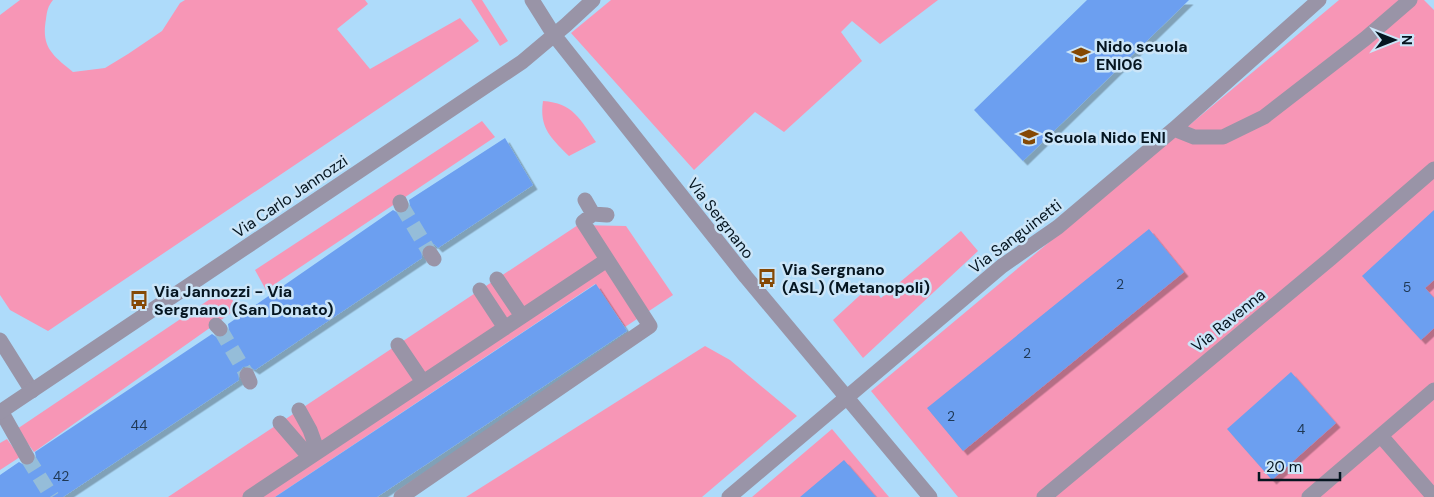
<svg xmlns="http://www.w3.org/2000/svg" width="1434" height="497" font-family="'DM Sans',sans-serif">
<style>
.green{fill:#f796b6}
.building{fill:#6c9ff0;filter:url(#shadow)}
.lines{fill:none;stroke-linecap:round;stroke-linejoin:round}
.pedestrian-tunnel{stroke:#95bdd9;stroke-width:15;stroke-dasharray:15 8;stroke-linecap:butt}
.pedestrian{stroke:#9994a7;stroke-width:15}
.minor{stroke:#9994a7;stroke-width:15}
.labels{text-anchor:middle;stroke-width:5;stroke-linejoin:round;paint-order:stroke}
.number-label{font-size:14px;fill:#1f3854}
.poi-label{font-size:16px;font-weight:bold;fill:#051520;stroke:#cbe5f8;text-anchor:start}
.street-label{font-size:16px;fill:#051520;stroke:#cbe5f8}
</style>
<defs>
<filter id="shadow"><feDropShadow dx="4.5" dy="4.5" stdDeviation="0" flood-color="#0004"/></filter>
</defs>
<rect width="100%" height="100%" fill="#aedbfa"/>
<!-- green -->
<path class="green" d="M20 0H53C48 6 47 11 46 19 41 47 52 55 73 72L105 68 128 54 162 31 180 3 185 0H365L368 4 337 29 370 69 460 18 479 41 48 331 10 310 0 295V15Z
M471 0H482L508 41 500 46Z
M611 0H938L880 44 852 21 841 32 862 61 784 132 755 112 694 170 571 33Z
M1339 0H1424L1434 10V497H958L871 391Z
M543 101C573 103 580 119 596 142L569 156C551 138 539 128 543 101Z
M482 121 495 137 266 290 255 270Z
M578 225 626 226 673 295 625 327 595 284 275 497H168Z
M961 231 978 251 863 358 833 320 870 286 881 298Z
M225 289 238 308 34 452 17 429Z
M705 346 730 360 797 416 702 497H466Z
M832 429 889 497H752Z
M7 439 20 457 0 470V443Z"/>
<!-- building -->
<path class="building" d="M1087 0H1189L1023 161 974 110Z
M505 138 533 185 438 248 434 244 425 245 421 249 422 258 255 370 249 366 243 367 238 373 239 380 63 497H0V475L19 462 26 466 32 465 36 458 35 452 212 334 218 338 226 336 229 331 228 324 393 210 400 214 408 212 410 206 409 200Z
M1434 210V280L1425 288 1434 298V328L1421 340 1362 276Z
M1149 229 1184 272 963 451 927 408Z
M596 284 627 331 377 497H275Z
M1291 372 1336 423 1272 480 1227 429Z
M844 460 876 497H800Z"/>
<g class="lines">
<!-- pedestrian-tunnel -->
<path class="pedestrian-tunnel" d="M401 205 430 253
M220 329 247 375
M27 457 52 497"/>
<!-- pedestrian -->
<path class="pedestrian" d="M585 200 593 214
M400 202 401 205
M430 253 434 259
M497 279 522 316
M480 290 505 328
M216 325 220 329
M0 340 32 391
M398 345 423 382
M247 375 250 382
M1 411 27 457
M280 423 306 453 318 452 310 430 299 410
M250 497 607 260
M401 497 650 326 583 222 593 214 607 215"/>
<!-- minor -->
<path class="minor" d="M532 0 554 35 746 277 930 497
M1174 129 1194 137H1223L1264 117 1366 38 1410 0
M0 412 522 62 566 25 593 0
M1381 436 1434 497
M729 497 1002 266 1058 227 1174 129 1319 0
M1044 497 1330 259 1434 169
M1309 497 1434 390"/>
</g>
<!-- icons -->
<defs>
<g id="school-bare" transform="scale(1.5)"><path d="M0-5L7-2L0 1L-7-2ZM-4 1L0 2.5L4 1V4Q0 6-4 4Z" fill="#854905" stroke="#cbe5f8" stroke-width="2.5" paint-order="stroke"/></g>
<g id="bus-bare" transform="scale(1.5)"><path d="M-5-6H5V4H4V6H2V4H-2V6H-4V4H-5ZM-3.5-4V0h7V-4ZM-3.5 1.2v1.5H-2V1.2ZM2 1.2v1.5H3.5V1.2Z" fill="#854905" stroke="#cbe5f8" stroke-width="2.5" paint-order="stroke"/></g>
</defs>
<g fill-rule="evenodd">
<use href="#school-bare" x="1081" y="55"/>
<use href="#school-bare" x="1029" y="137"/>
<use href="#bus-bare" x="767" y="278"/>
<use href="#bus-bare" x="139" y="300"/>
</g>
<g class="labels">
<!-- number labels -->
<g class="number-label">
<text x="1120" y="289">2</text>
<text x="1407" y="292">5</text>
<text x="1027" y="358">2</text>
<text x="951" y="421">2</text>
<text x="139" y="430">44</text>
<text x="1301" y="434">4</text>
<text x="61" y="481">42</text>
</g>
<!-- poi labels -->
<g class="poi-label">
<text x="1096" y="52">Nido scuola<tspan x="1096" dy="18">ENI06</tspan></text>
<text x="1044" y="143">Scuola Nido ENI</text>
<text x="782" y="275">Via Sergnano<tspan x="782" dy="18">(ASL) (Metanopoli)</tspan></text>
<text x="154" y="297">Via Jannozzi - Via<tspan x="154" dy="18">Sergnano (San Donato)</tspan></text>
</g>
<!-- street labels -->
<g class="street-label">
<text transform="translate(290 196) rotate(-34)" y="6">Via Carlo Jannozzi</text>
<text transform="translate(721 218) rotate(52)" y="6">Via Sergnano</text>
<text transform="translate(1015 236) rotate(-37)" y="6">Via Sanguinetti</text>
<text transform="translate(1228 320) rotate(-39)" y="6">Via Ravenna</text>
</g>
</g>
<!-- north arrow -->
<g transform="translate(1394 40) rotate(90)" stroke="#cbe5f8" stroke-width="4" paint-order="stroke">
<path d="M0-4L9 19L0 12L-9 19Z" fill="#051520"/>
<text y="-8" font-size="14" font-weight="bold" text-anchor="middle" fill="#051520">N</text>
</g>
<!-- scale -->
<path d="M1259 472v8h81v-8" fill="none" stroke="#051520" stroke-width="2.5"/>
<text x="1266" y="472" font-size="15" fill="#051520" stroke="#cbe5f8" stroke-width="4" paint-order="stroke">20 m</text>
</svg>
